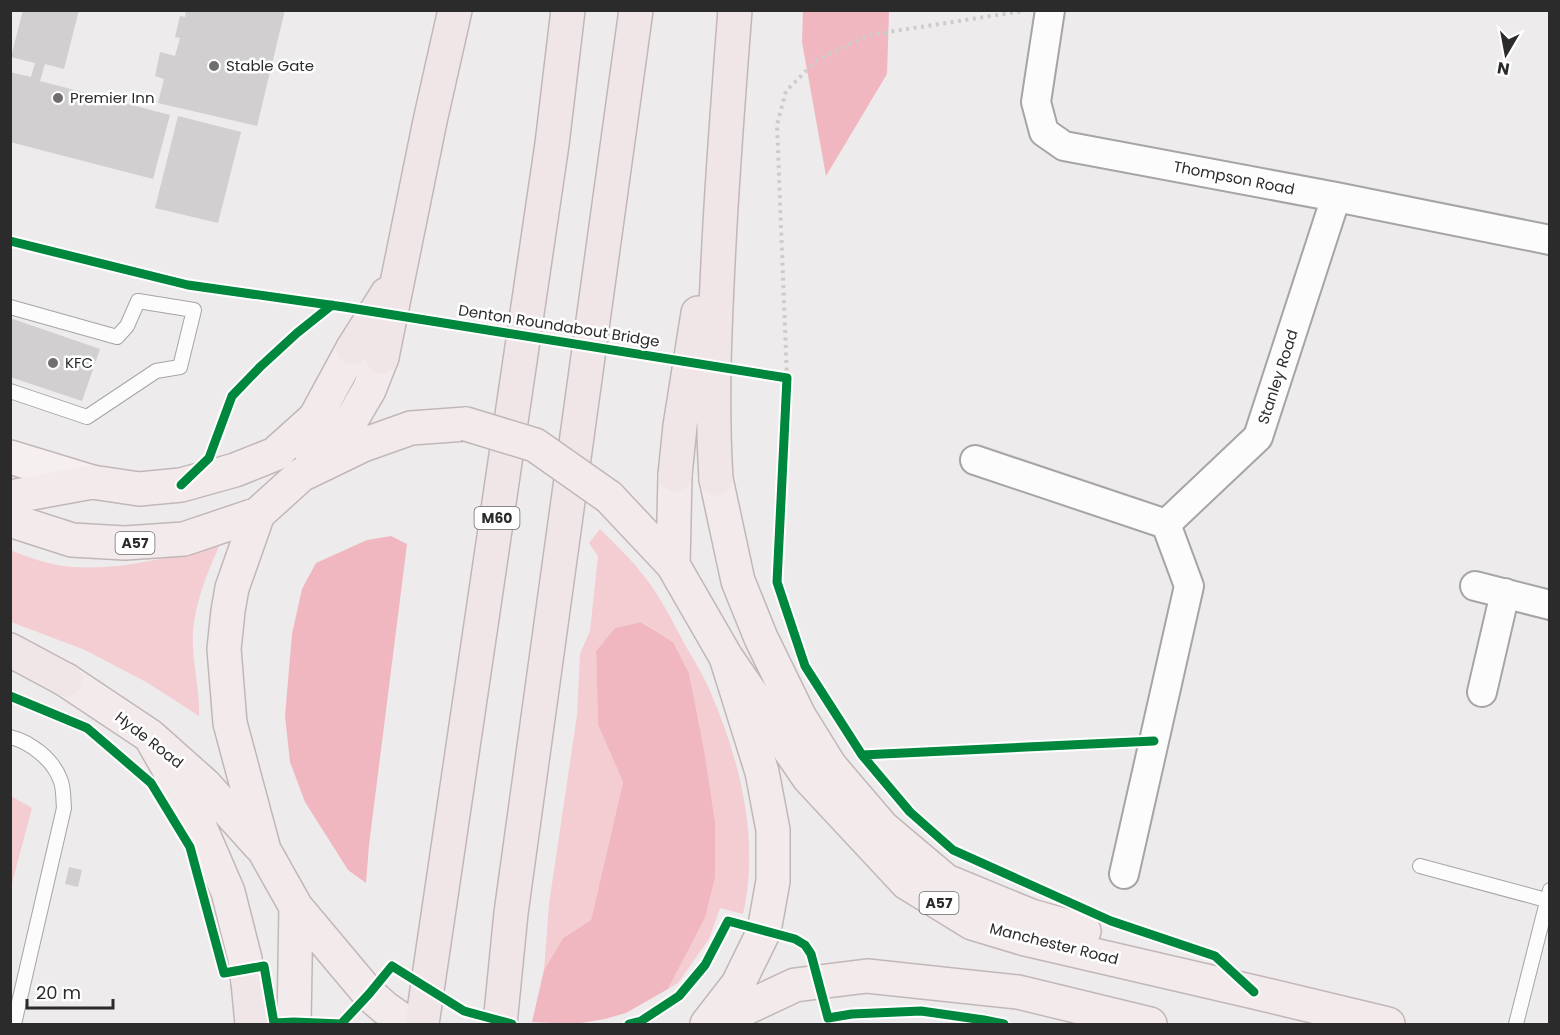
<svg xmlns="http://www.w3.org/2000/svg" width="1560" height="1035" font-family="Poppins,sans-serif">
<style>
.green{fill:#f4cdd2}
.forest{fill:#f0b7c1}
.building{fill:#d1cfcf}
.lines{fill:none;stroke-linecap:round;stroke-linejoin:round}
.service-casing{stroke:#a6a4a4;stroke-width:16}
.minor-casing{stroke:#a6a4a4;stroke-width:32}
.primary-casing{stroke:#c2b7b8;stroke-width:36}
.trunk-casing{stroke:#c2b7b8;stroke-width:36}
.motorway-casing{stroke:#c2b7b8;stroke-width:36}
.path{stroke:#cdcccc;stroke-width:4;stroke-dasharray:3 4.5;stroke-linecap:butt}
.service{stroke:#fcfcfc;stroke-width:14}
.minor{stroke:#fcfcfc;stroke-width:28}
.primary{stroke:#f6eff0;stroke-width:33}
.trunk{stroke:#f3eaec;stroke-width:33}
.motorway{stroke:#f0e6e8;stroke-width:33}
.trunk-bridge-casing{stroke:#c2b7b8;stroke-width:36;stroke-linecap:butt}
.trunk-bridge{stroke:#f3eaec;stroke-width:33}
.cycleway-casing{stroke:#fff;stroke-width:13}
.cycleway{stroke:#00873e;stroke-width:9}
.poi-dot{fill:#706e6e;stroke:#fff;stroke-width:2}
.labels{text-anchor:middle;stroke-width:5;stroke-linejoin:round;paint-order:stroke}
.shield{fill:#fff;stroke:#6b6b6b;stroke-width:1.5}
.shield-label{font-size:14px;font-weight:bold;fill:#2c2b2b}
.poi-label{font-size:15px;fill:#2c2b2b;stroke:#fff;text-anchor:start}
.street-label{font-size:15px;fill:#2c2b2b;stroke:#fff}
</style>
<rect width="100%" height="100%" fill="#edebeb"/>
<!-- green -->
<path class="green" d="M600 529C615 544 631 559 644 576 660 596 672 620 684 643 693 659 703 674 710 691 740 760 760 840 743 914L720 908 709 939 678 983 668 989 705 918 715 878 703 744 689 673 673 642 642 622 615 628 596 651 598 725 623 782 591 920 563 938 544 970 549 904 577 715 580 654 590 631 598 556 589 543Z
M220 544C206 576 191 611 193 647 194 670 200 693 199 716L148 683 85 650 11 622 10 550C31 558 52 566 73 567 124 570 172 557 220 544Z
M11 796 32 808 11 887Z"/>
<!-- forest -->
<path class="forest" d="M803 11H889L887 74 826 176 802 42Z
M391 536 407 544 369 845 366 883 348 870 305 802 290 762 285 716 292 634 302 589 316 563 367 540Z
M641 622 673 642 689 673 703 744 715 823V878L705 918 668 989 626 1013 605 1019 575 1024 532 1022 544 970 563 938 591 920 623 782 598 725 596 651 615 628Z"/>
<!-- building -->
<path class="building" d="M23 10H79L64 69 45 64 40 81 170 115 153 179 10 142V72L31 77 35 63 11 57Z
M186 10H285L257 126 158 103 164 79 155 76 160 52 175 56 180 38 175 37 180 16 185 17Z
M178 116 241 132 218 223 155 208Z
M10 318 100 349 82 401 10 377Z
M69 867 82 870 78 887 65 884Z"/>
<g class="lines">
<!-- service casing -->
<g class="service-casing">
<path id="service" d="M10 307 117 337 127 326 138 301 194 310 180 367 156 371 87 417 10 391
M10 737C31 742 53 760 60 779 64 787 63 799 64 808L14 1024
M1420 866 1546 900
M1516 1024 1550 890"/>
</g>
<!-- minor casing -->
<g class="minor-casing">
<path id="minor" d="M1050 10 1036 102 1044 132 1064 146 1336 197 1550 240
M975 460 1166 524 1189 586 1124 874
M1166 524 1258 437 1336 197
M1475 586 1550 605
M1482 692 1505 593"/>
</g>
<!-- primary casing -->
<g class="primary-casing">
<path id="primary" d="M10 457 92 482"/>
</g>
<!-- trunk casing -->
<g class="trunk-casing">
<path id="trunk" d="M312 462 352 419 369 390 382 357
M716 479 738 581 761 638 799 716 830 766 882 827 946 881 1031 916 1084 931
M10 497 92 482 139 489 181 485 235 470 275 454 315 418 353 348
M609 497 673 565 726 657 762 772 773 830V881L764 931 738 984 707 1024
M10 520 72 540 125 543 184 539 258 514
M673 565 675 475
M726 657 809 778 907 883 972 923 1025 939 1254 992 1388 1024
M66 680 150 736 205 785 260 846
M150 736 194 813 228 892 245 959 248 982
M294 1024 296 907
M408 1024 385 1008 369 994 296 907 264 850 230 723 224 649 228 611 232 588 258 514 301 475 363 445 411 428 466 424
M712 1024 795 985 867 976 1018 992 1150 1024"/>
</g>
<!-- motorway casing -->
<g class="motorway-casing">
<path id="motorway" d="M353 348 387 294
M382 357 430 121 455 10
M675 475 680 426 698 313
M716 479C711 400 715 322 719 243 723 165 729 88 735 10
M10 650 66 680
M248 982 252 1024
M422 1024 552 144 568 10
M500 1024 511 913 636 10"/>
</g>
<!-- path -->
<path class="path" d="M787 378 777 125 786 91 817 60 869 35 1023 11"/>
<!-- service -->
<use href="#service" class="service"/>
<!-- minor -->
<use href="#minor" class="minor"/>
<!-- primary -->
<use href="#primary" class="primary"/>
<!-- trunk -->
<use href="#trunk" class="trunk"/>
<!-- motorway -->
<use href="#motorway" class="motorway"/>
<!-- trunk-bridge casing -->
<g class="trunk-bridge-casing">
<path id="trunk-bridge" d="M466 424 535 445 609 497"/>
</g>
<!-- trunk-bridge -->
<use href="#trunk-bridge" class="trunk-bridge"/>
<!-- cycleway casing -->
<g class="cycleway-casing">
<path id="cycleway" d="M10 241 188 285 344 307 787 378 777 582 805 666 862 755 910 812 953 850 1111 921 1215 956 1254 992
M181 485 209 458 232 396 260 367 297 333 332 305
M10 696 87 728 151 783 190 847 224 973 264 966 274 1023 294 1022 341 1024 369 994 392 966 464 1011 512 1024
M862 755 1154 741
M629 1024 641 1021 679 996 705 965 728 921 795 939 805 945 811 954 828 1018 852 1014 921 1011 984 1020 1004 1024"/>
</g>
<!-- cycleway -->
<use href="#cycleway" class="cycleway"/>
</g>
<!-- markers -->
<g class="poi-dot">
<circle cx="214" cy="66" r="6"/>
<circle cx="58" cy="98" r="6"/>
<circle cx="53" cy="363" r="6"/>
</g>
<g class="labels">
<!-- shield labels -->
<g class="shield">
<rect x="474.5" y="507" width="45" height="22" rx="4.5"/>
<rect x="115.5" y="532" width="39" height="22" rx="4.5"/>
<rect x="919.5" y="892" width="39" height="22" rx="4.5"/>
</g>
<g class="shield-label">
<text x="497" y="523">M60</text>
<text x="135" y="548">A57</text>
<text x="939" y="908">A57</text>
</g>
<!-- poi labels -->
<g class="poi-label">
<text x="226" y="71">Stable Gate</text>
<text x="70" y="103">Premier Inn</text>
<text x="65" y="368">KFC</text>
</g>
<!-- street labels -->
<g class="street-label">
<text transform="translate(1234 178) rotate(11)" y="5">Thompson Road</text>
<text transform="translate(559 326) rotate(9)" y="5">Denton Roundabout Bridge</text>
<text transform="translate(1278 377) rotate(-72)" y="5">Stanley Road</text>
<text transform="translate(149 740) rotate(38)" y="5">Hyde Road</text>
<text transform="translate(1054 944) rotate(14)" y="5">Manchester Road</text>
</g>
</g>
<!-- border -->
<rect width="1560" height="1035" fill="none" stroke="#2c2b2b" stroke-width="24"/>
<!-- north arrow -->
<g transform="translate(1506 54) rotate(190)" stroke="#ffffff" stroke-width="4.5" paint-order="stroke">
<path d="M0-4.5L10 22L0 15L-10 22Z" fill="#2c2b2b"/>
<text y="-9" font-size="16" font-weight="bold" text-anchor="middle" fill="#2c2b2b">N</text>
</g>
<!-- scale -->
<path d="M27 999v9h86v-9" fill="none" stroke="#2c2b2b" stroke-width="3"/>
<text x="36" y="999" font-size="18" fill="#2c2b2b" stroke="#ffffff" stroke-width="4.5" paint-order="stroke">20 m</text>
</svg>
